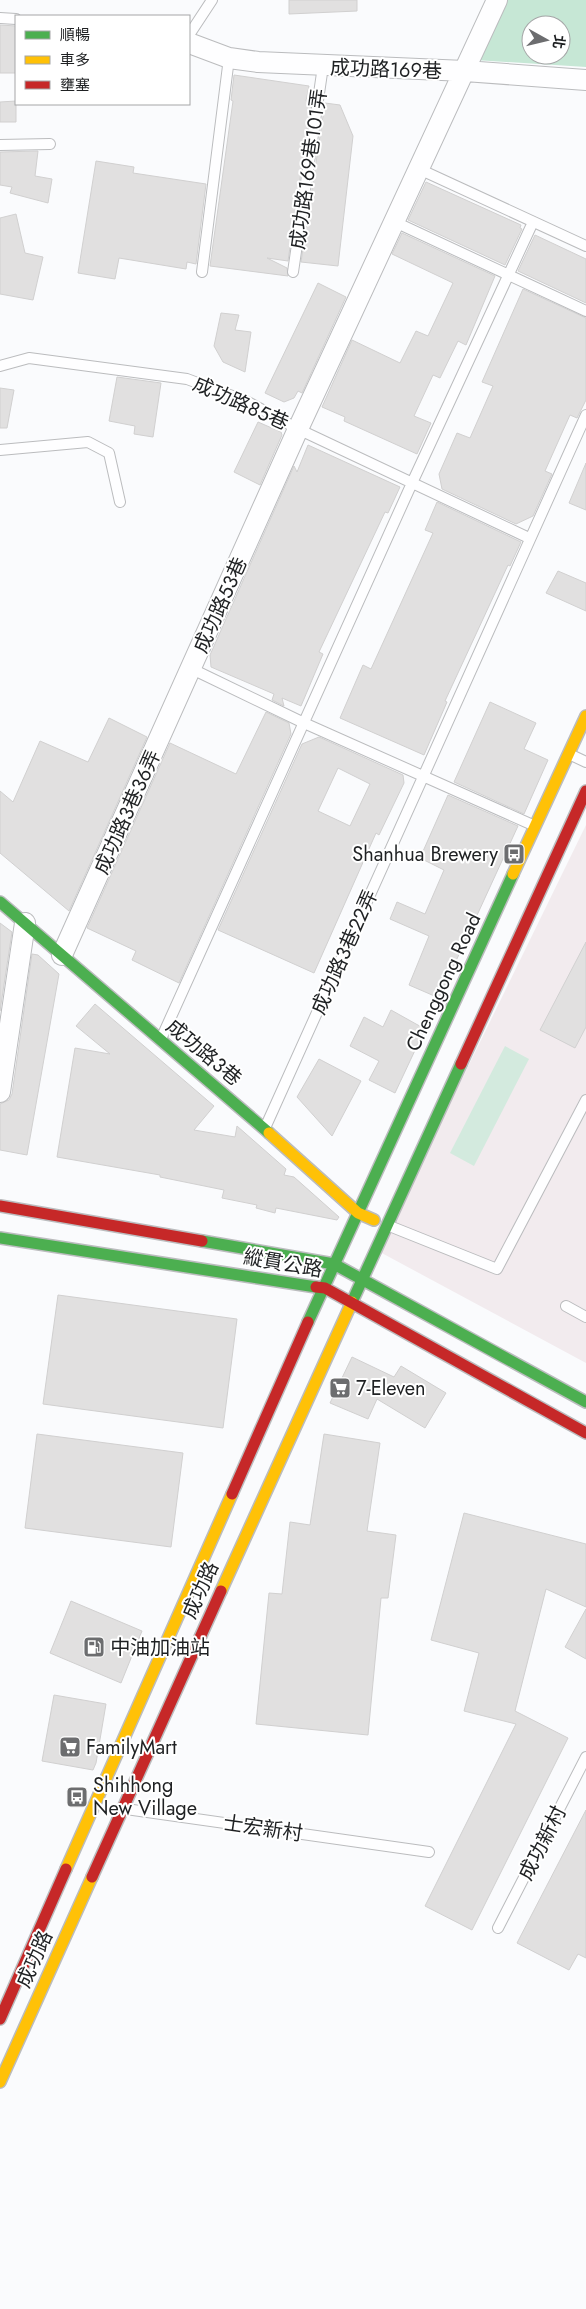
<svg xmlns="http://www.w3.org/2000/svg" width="586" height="2309" font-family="Jost,'Noto Sans TC',sans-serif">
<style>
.industrial{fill:#f2ebee}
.green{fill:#d3eade}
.forest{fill:#c6e7d5;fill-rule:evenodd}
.building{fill:#e1e0e0;stroke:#d1d0d0;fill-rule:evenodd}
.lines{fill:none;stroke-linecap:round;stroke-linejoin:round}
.lane-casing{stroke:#bbbcbe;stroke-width:12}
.street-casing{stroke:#bbbcbe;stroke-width:22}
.fast-casing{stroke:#bbbcbe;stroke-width:14}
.slow-casing{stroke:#bbbcbe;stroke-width:14}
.jam-casing{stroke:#bbbcbe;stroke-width:14}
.lane{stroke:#fefeff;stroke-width:10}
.street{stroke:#fefeff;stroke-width:20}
.fast{stroke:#4caf50;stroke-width:11}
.slow{stroke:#ffc107;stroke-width:11}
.jam{stroke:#c62828;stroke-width:11}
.labels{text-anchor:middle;stroke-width:4;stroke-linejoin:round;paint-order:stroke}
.street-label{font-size:20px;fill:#1f2123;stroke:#fff}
.poi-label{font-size:20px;fill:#1f2123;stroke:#fff;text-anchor:start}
</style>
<rect width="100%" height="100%" fill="#fafbfd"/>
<!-- industrial -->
<path class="industrial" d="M586 825V1363L378 1251Z"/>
<!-- green -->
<path class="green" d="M505 1046 529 1059 474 1166 450 1153Z"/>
<!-- forest -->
<path class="forest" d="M502 0H586V67L475 60ZM531 25H561V55H531Z"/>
<!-- building -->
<path class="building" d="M289 0H357V11L289 14Z
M0 25 16 26V73H0Z
M234 75 309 86 306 101 311 102 288 261 267 258 287 268 288 276 210 266 233 101 231 100Z
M16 101V122H0V102Z
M325 103 340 105 353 136 338 266 301 262Z
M38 151 35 176 52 179 48 203 10 193 12 187 0 185V152Z
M96 161 134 167 133 173 206 184 196 264 187 262 186 269 119 258 115 279 78 273Z
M426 182 521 225 520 228 522 229 505 265 408 220Z
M16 214 25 253 43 257 33 300 0 294V218Z
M402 233 495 276 466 345 458 341 440 378 433 375 414 416 431 423 417 454 344 421 345 417 322 407 352 340 400 363 416 331 428 336 453 283 392 254Z
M535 235 586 259V303L518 271Z
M318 283 346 297 302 393 298 391 294 398 284 402 265 393Z
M523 289 586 318V400L577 418 570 415 545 471 552 474 533 516 516 524 442 489 439 474 457 433 470 438 493 386 482 382Z
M221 313 239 315 235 330 251 332 245 372 223 362 214 346Z
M117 377 161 383 153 437 134 434 135 426 109 421Z
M0 388 14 390 7 428H0Z
M258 422 281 432 282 435 260 485 234 472Z
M308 445 400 487 388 513 385 512 319 652 323 654 301 706 282 698 284 706 272 700 274 694 211 667 210 655 294 466 297 472Z
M586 463V510L569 503Z
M437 502 521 542 510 566 508 565 445 701 447 702 424 755 340 718 363 665 371 669 433 533 425 530Z
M558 571 586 583V611L546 593Z
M490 702 536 723 524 749 548 760 524 814 454 782Z
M266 712 289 723 291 734 179 983 132 960 136 951 87 928 170 743 236 774Z
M109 718 147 737 69 911 0 853V791L13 802 40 741 88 762Z
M319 737 403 775 404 783 379 835 376 833 314 973 218 930 302 744ZM338 768 370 784 350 826 318 811Z
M448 795 518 826 439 998 409 985 429 936 390 919 397 902 425 914 444 870 420 858Z
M0 923 12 932 0 1011Z
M586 942V1027L575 1048 540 1030Z
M32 954 38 955 59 974 27 1155 0 1150V1104L9 1100 12 1094Z
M95 1004 214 1106 194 1130 235 1137 237 1126 286 1169 284 1175 294 1177 339 1217 337 1220 276 1208 275 1213 256 1208 257 1205 222 1198 224 1190 160 1177V1175L57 1157 75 1048 110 1054 76 1026Z
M391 1010 425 1029 395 1093 369 1080 379 1061 350 1046 364 1017 383 1027Z
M319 1059 361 1081 332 1136 297 1097Z
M58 1295 237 1319 223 1428 43 1404Z
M352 1357 394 1377 401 1366 446 1393 425 1428 377 1399 368 1419 330 1403Z
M37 1434 183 1453 171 1547 25 1528Z
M324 1434 380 1443 367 1531 396 1535 388 1598H381L368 1735 256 1724 269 1593 282 1594 290 1522 310 1525Z
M464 1513 586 1544V1607L546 1589 515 1711 568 1738 472 1930 425 1906 516 1724 464 1711 479 1653 431 1640Z
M71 1601 142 1631 121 1683 50 1653Z
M586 1609V1659L565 1647Z
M54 1695 106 1704 96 1763 93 1770 42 1761Z
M586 1810V1958L578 1954 569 1970 517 1943Z"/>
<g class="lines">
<!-- lane casing -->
<g class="lane-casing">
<path id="lane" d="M0 18 16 19
M189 35 212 0
M0 145 50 144
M419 169 586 246
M395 222 586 311
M202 272 229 58
M293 272 323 66
M0 366 29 358 187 379 246 401 298 429 529 538
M0 450 88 442 109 453 120 502
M192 669 304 723 535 826
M569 754 586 762
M161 1039 412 483 533 222
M265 1128 586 415
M387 1225 497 1269 586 1100
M566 1306 586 1317
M126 1809 429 1852
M498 1928 586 1757"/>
</g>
<!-- street casing -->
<g class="street-casing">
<path id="street" d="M189 43 229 58 258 62 465 71 586 80
M62 955 298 429 497 0
M0 1092 25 923"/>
</g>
<!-- fast casing -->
<g class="fast-casing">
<path id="fast" d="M0 902 269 1133
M0 1238 316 1287
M202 1241 334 1264 586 1402
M352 1302 461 1064
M308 1322 513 874"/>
</g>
<!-- slow casing -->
<g class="slow-casing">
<path id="slow" d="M513 874 586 716
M269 1133 358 1213 374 1220
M221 1591 352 1302
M66 1869 232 1494
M0 2082 92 1877"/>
</g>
<!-- jam casing -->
<g class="jam-casing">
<path id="jam" d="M461 1064 586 791
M0 1206 202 1241
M316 1287 325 1288 586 1433
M232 1494 308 1322
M92 1877 221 1591
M0 2019 66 1869"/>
</g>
<!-- lane -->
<use href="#lane" class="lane"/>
<!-- street -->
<use href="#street" class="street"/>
<!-- fast -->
<use href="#fast" class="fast"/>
<!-- slow -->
<use href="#slow" class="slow"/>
<!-- jam -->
<use href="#jam" class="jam"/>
</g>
<!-- icons -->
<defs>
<g id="bus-square" transform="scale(1.125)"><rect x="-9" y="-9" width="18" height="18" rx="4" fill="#6c6d6f" stroke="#fff"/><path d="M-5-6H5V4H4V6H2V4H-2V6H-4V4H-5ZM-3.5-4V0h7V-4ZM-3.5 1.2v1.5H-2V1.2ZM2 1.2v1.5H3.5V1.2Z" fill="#fff"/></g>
<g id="supermarket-square" transform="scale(1.125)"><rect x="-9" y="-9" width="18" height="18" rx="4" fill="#6c6d6f" stroke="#fff"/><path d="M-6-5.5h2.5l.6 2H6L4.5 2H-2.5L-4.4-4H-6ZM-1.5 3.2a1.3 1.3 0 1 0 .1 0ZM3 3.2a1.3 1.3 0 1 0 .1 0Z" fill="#fff"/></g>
<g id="fuel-square" transform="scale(1.125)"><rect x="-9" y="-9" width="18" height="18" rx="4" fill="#6c6d6f" stroke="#fff"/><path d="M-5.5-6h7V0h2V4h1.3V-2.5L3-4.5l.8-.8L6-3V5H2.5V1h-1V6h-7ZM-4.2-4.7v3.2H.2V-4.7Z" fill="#fff"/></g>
</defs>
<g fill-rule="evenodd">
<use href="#bus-square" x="514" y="854"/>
<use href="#supermarket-square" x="340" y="1388"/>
<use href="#fuel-square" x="94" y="1647"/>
<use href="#supermarket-square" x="70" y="1747"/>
<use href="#bus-square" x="77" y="1797"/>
</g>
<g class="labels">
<!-- street labels -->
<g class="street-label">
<text transform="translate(386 69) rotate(2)" y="7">成功路169巷</text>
<text transform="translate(308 169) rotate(-82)" y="7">成功路169巷101弄</text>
<text transform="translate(241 403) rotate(24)" y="7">成功路85巷</text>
<text transform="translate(220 605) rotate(-66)" y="7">成功路53巷</text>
<text transform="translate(127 812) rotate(-66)" y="7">成功路3巷36弄</text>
<text transform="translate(344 952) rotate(-66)" y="7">成功路3巷22弄</text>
<text transform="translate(443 982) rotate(-65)" y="7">Chenggong Road</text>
<text transform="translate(204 1052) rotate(40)" y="7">成功路3巷</text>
<text transform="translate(283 1263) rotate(10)" y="7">縱貫公路</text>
<text transform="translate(200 1590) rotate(-66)" y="7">成功路</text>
<text transform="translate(263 1828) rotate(8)" y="7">士宏新村</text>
<text transform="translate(542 1843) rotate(-63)" y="7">成功新村</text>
<text transform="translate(34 1959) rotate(-66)" y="7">成功路</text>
</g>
<!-- poi labels -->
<g class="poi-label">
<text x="498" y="861" text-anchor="end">Shanhua Brewery</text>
<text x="356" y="1395">7-Eleven</text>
<text x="110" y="1654">中油加油站</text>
<text x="86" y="1754">FamilyMart</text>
<text x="93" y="1792">Shihhong<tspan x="93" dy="23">New Village</tspan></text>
</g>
</g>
<!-- legend -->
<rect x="15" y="15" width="175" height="90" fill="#ffffff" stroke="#a5a6a7"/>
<rect x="25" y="31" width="25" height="8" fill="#4caf50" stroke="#a5a6a7"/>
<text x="60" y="40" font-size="15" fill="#1f2123">順暢</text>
<rect x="25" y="56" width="25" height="8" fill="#ffc107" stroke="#a5a6a7"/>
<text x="60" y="65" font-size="15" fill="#1f2123">車多</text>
<rect x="25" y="81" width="25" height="8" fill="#c62828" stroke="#a5a6a7"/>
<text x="60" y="90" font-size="15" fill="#1f2123">壅塞</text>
<!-- north arrow -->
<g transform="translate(546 40) rotate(98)"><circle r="24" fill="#ffffff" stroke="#a5a6a7"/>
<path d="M0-4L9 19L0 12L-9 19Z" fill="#6c6d6f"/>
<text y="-8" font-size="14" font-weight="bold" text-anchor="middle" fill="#1f2123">北</text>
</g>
</svg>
